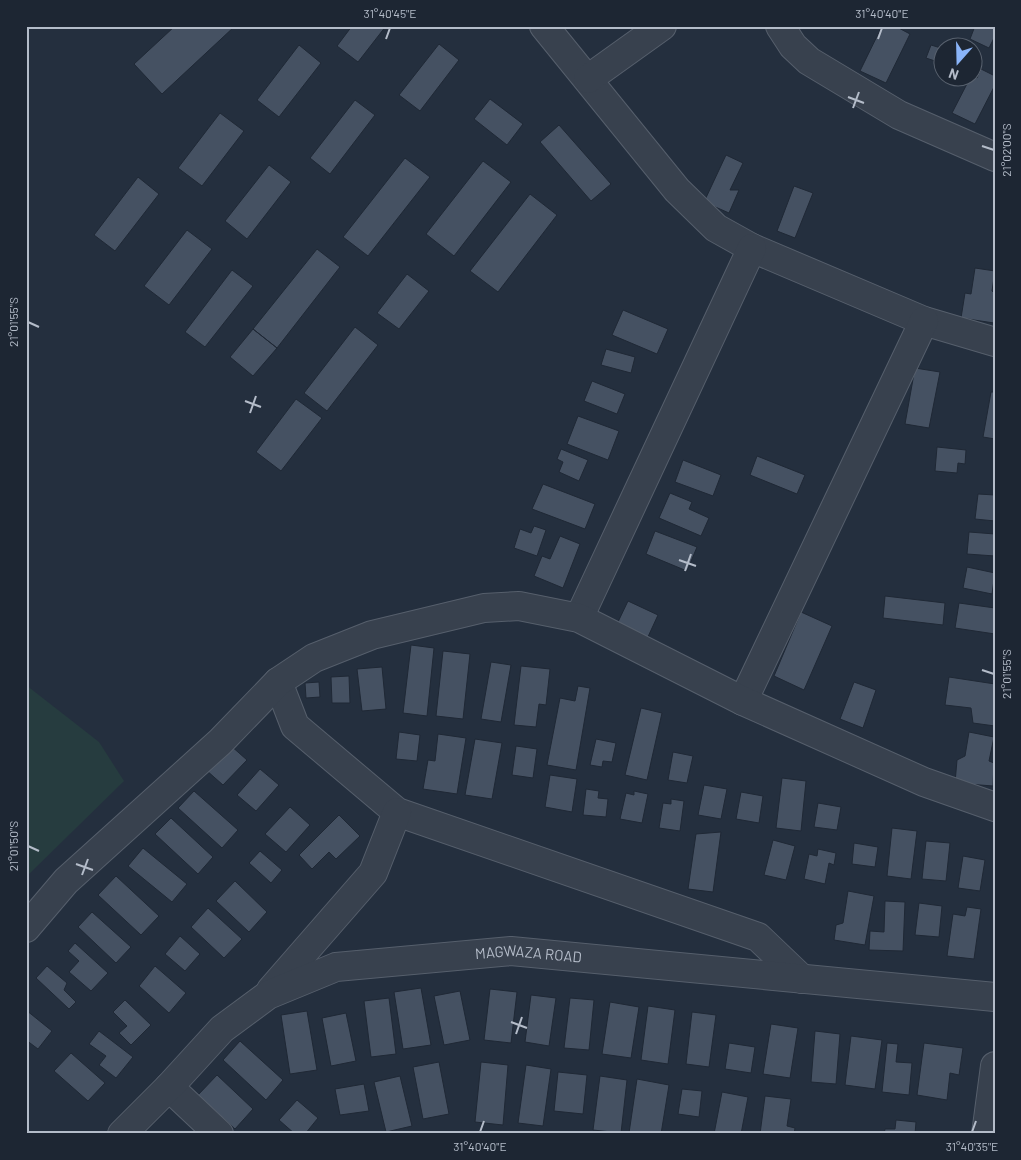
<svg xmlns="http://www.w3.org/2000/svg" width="1021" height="1160" font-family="Barlow,sans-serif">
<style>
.green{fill:#263c3f}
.building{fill:#455162;stroke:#1f2835}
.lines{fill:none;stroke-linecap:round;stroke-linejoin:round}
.minor-casing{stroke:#565f6c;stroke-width:30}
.minor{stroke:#38414e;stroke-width:28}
.ticks{fill:none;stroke:#b4bcc9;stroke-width:2}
.labels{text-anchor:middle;stroke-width:4.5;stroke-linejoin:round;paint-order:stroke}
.street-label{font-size:15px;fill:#b4bcc9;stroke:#1d2633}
.neatline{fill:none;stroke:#b4bcc9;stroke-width:2}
.ticks-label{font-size:12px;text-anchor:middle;fill:#b4bcc9}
</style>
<rect width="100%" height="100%" fill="#242f3e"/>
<!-- green -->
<path class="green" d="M26 685 99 742 124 781 26 877Z"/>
<!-- building -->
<path class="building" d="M175 26H235L162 94 134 64Z
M352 26H386L358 62 337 46Z
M882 26H895L910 34 886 83 860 71Z
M975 26H995V36L989 48 970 39Z
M439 44 459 60 420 111 399 95Z
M299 45 321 63 279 117 257 100Z
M931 45 944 49V64L926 58Z
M981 69 995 76V85L975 124 952 113 970 78H974V76L977 78Z
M490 99 523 124 507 145 474 119Z
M355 100 375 115 330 174 310 158Z
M220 113 244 131 202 186 178 168Z
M559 125 611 184 591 201 540 142Z
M726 155 743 163 730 190H739L729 213 704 202Z
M405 158 430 177 368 256 343 237Z
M483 161 511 182 454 256 426 234Z
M269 165 291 182 247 239 225 221Z
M138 177 159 194 115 251 94 235Z
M794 186 813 193 795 238 777 231Z
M530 194 557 215 498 292 470 271Z
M187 230 212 249 169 305 144 286Z
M317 249 340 267 277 348 253 329Z
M975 268 995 271 992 291 995 294 994 323 961 318 965 293 971 294Z
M232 270 253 286 205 347 185 332Z
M407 274 429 291 399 329 377 313Z
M623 310 668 329 657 354 612 335Z
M355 327 378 345 327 411 304 393Z
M253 329 277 348 253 376 230 357Z
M606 349 635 357 631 373 601 365Z
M915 368 940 372 929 428 905 424Z
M592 381 625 394 617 414 584 401Z
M991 392H995V439L983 437Z
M296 399 322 418 281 471 256 452Z
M578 416 619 431 608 460 567 444Z
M937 447 966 450 965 464 958 463 957 473 935 471Z
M561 449 588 460 579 481 559 472 563 462 557 459Z
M757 456 805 475 797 494 750 475Z
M683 460 721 475 713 496 675 482Z
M543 484 595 504 585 529 532 509Z
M670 493 692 502 689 509 709 518 701 536 659 518Z
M978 494 995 495V521L975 519Z
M534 526 546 530 537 556 514 548 520 529 531 533Z
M655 531 697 547 687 571 646 554Z
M969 532 995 534V556L967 554Z
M560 536 580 544 563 588 534 576 542 556 550 559Z
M967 567 995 573 992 594 963 588Z
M885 596 945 603 943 625 883 618Z
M628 601 658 615 647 639 617 624Z
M959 603 995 608V634L955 628Z
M801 612 832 626 804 690 774 676Z
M411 645 434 648 427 716 403 713Z
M443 651 470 654 463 719 436 716Z
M491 662 511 665 501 722 481 719Z
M521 666 550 669 546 705 539 704 536 727 514 725Z
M382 667 386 709 362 711 357 669Z
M349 676 350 703H332L331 677Z
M949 677 995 684V726L973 723 971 708 945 705Z
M319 682 320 697 306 698 305 683Z
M854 682 876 690 863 728 840 719Z
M578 686 590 688 576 770 547 765 560 698 575 701Z
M641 708 662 713 647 780 625 775Z
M399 732 420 735 417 761 396 759Z
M969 732 994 737 989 761 994 763 993 786 955 783 957 760 965 756Z
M438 734 466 738 457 794 423 789 428 760 435 761Z
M475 739 502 743 492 799 465 795Z
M596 739 616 743 612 762 603 761 602 767 590 765Z
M230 745 247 760 223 785 206 770Z
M516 746 537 749 533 778 512 775Z
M673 752 693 756 687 783 668 780Z
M260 769 279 785 256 811 237 795Z
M550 775 577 779 572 812 545 807Z
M782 778 806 781 801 831 776 828Z
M704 785 727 789 721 819 698 815Z
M586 789 599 791 598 798 608 799 606 817 583 815Z
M194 791 238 830 222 848 178 808Z
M634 791 648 794 642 823 620 819 626 793 634 795Z
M741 792 763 796 759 823 736 819Z
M671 799 684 801 680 831 659 828 663 803 671 804Z
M818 803 841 807 837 830 814 827Z
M290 807 310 825 286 852 265 834Z
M339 815 360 836 336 859 329 852 312 869 299 855Z
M171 818 213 857 198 874 155 834Z
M892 828 917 831 911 879 887 876Z
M721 832 713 892 688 889 696 834Z
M773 840 795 846 786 880 764 875Z
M926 841 950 843 946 881 922 879Z
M854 843 878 847 875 867 852 864Z
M143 848 187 884 172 902 128 866Z
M818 849 836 853 834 865 829 863 825 884 804 879 809 854 817 856Z
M260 851 282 870 271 883 249 863Z
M963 856 985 860 980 891 958 888Z
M116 876 159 916 141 935 98 895Z
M235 881 267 912 249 932 216 901Z
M848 891 874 896 865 945 834 940 836 925 843 923Z
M885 901 905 902 903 951 869 950 870 931 884 932Z
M919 903 942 906 939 937 915 935Z
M967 907 981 909 974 959 947 956 953 914 965 916Z
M208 908 242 939 224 958 191 927Z
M92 912 131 947 116 963 78 927Z
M180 936 200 954 185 971 165 954Z
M75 943 108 973 91 991 69 972 79 961 68 951Z
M47 966 67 983 64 990 76 1002 69 1009 36 978Z
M155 966 186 993 169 1013 139 986Z
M421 988 431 1045 403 1049 394 992Z
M490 989 517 992 511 1043 484 1040Z
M460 991 470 1040 444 1045 434 996Z
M531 995 556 998 549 1046 525 1042Z
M389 998 396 1054 371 1057 364 1001Z
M570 998 594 1000 589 1050 564 1048Z
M125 1000 151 1025 131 1045 119 1033 127 1026 113 1012Z
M610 1002 639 1007 631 1058 602 1054Z
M648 1006 675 1010 668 1064 641 1060Z
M26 1010 52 1031 38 1049 26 1040Z
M307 1011 317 1070 290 1074 281 1015Z
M692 1012 716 1015 709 1067 686 1064Z
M346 1013 356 1061 331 1066 322 1018Z
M771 1024 798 1028 790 1078 763 1074Z
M99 1031 133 1057 116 1078 99 1065 106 1056 89 1044Z
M815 1031 840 1034 836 1084 811 1082Z
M851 1036 882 1040 875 1089 845 1085Z
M240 1041 283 1080 266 1100 223 1060Z
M729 1043 755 1047 751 1073 725 1069Z
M887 1043 898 1044 896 1062 912 1063 909 1095 882 1092Z
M924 1043 963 1048 959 1075 950 1073 947 1100 917 1095Z
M71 1053 105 1083 88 1101 54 1071Z
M439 1062 449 1114 423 1119 413 1067Z
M481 1062 508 1065 503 1125 475 1122Z
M526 1065 551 1069 543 1126 518 1123Z
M558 1072 587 1075 583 1114 554 1111Z
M217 1075 253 1109 235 1129 198 1095Z
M400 1076 412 1126 386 1132 374 1082Z
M600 1076 627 1080 621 1133 593 1130Z
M637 1079 669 1085 661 1134 629 1133Z
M364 1084 369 1111 340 1115 335 1089Z
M682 1089 702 1091 699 1117 678 1114Z
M722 1092 748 1097 741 1134H714Z
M765 1096 791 1099 787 1126 795 1128 794 1134H760Z
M297 1100 318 1118 305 1134H295L279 1120Z
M896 1120 916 1122 915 1134H884L885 1129H895Z"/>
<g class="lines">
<!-- minor casing -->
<g class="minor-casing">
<g id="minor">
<path d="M544 26 677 190 716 228 752 248 924 321 995 342"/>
<path d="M780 26 793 46 809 61 899 115 995 157"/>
<path d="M588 79 662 26"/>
<path d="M579 618 752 248"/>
<path d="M278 682 295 726 397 812 758 937 802 979"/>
<path d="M743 701 924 321"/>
<path d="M26 928 66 881 220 742 278 682 314 658 372 635 484 608 519 606 579 618 743 701 924 782 995 807"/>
<path d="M271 990 373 873 397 812"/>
<path d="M169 1087 219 1134"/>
<path id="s1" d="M122 1134 169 1087 222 1029 268 995 336 967 511 951 995 997"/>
<path d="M986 1134 995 1066"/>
</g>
</g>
<!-- minor -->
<use href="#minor" class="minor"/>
</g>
<!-- ticks -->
<path class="ticks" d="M386 39 390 28M878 39 882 28M848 97 864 103M853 108 859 92M982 146 994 150M28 322 39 327M245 401 261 407M250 413 256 396M679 560 696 566M685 571 691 554M982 670 994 674M28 846 39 851M76 864 93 870M82 875 88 859M511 1022 527 1028M516 1034 522 1017M480 1132 484 1121M972 1132 976 1121"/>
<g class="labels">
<!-- street labels -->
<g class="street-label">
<text dy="5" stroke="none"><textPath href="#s1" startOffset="469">MAGWAZA ROAD</textPath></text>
</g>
</g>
<!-- border -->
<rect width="1021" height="1160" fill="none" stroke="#1d2633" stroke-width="55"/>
<!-- north arrow -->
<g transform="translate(958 62) rotate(200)"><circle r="24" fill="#1d2633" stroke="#59626f"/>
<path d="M0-4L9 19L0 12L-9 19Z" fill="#8ab4f8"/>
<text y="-8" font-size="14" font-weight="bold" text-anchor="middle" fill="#b4bcc9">N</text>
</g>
<rect x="28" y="28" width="966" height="1104" class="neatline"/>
<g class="ticks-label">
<text x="390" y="18">31°40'45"E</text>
<text x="882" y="18">31°40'40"E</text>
<text transform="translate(1007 150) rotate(-90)" y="4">21°02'00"S</text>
<text transform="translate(14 322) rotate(-90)" y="4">21°01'55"S</text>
<text transform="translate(1007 674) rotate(-90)" y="4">21°01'55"S</text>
<text transform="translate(14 846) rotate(-90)" y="4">21°01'50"S</text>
<text x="480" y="1151">31°40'40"E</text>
<text x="972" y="1151">31°40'35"E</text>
</g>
</svg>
